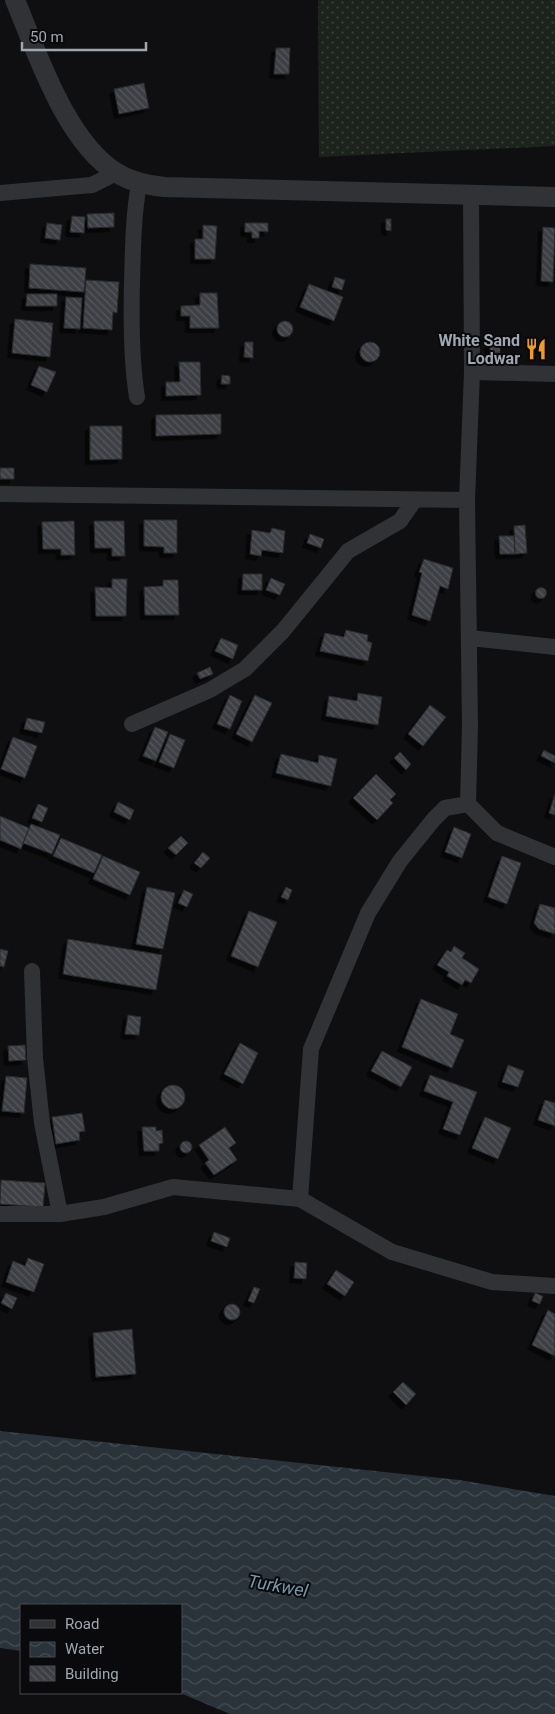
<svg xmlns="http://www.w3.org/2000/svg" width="555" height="1714" font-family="Roboto,sans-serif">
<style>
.grass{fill:url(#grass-dots)}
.water{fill:url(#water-waves)}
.building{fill:url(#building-back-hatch);stroke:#292a2d;filter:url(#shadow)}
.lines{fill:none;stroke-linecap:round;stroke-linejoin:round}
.minor{stroke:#303235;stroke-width:16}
.tertiary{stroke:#303235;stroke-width:20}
.labels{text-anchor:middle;stroke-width:4;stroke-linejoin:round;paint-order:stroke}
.poi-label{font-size:16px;font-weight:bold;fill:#a0a7b1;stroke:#0a0a0c;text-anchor:end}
.water-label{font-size:18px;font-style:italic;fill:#7798ad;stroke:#0a0a0c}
</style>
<defs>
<pattern id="grass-dots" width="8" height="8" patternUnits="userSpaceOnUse" patternTransform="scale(1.25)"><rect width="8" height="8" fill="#1c231c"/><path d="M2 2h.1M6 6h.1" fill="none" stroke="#3a403b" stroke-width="1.8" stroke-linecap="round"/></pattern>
<pattern id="water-waves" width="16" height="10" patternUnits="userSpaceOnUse" patternTransform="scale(1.25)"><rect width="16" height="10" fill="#293339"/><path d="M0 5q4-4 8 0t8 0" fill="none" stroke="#454e53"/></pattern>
<pattern id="building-back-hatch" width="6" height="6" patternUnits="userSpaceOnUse" patternTransform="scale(1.25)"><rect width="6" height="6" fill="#3e3f44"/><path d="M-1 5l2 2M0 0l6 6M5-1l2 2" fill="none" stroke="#57585d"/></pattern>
<filter id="shadow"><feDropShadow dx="-4.5" dy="4.5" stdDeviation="0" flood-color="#0009"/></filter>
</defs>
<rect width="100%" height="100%" fill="#0f0f11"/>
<!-- grass -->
<path class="grass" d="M318 0H555V146L319 157Z"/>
<!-- water -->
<path class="water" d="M0 1431 459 1480 555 1496V1714H230L180 1693 181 1605H21V1651L0 1648Z"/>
<!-- building -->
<path class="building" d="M276 48H290L289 74H274Z
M144 83 149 108 119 114 114 89Z
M114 213V227L88 228 87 214Z
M72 216 85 217 84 233 70 232Z
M386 219H391V231L386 230Z
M47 223 62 225 60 240 45 238Z
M245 223H268V232L259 231V238H252V232H245Z
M203 225 217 226 215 259H195V239H203Z
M543 227 555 228 553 282 541 281Z
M30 264 86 268 84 292 29 288Z
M335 277 345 280 342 290 332 287Z
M86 280 119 282 117 313 113 312 112 330 83 328Z
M309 284 343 297 334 321 300 307Z
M200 293H217L219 328H190V316H181V306L200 305Z
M27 294H57V306H26Z
M66 297 82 298 80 329 64 328Z
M15 319 53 323 50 357 12 353Z
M277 329a8 8 0 1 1 16 0a8 8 0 1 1-16 0Z
M490 341H500V353H490Z
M245 342H253V358L244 357Z
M360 352a10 10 0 1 1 20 0a10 10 0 1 1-20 0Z
M510 355 511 364 494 366 493 356Z
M179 362H200L201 395 166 396V382H180Z
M39 366 56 372 47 392 31 385Z
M222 375 230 376V384H221Z
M221 414V434L156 436V415Z
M90 426H122V459L90 460Z
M0 468H14V479H0Z
M144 520H177V553H164V547L144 546Z
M74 521 75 555H61V549H43L42 522Z
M94 521H124L125 556H112V548H95Z
M525 525 527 553 515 554 514 526Z
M272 528 285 531 283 553 262 550 261 556 250 554 252 530 270 533Z
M310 534 324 539 321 548 307 543Z
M499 536H514L515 554H500Z
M424 559 453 568 448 589 440 586 430 621 412 615 422 573 419 572Z
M243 574H262V590H242Z
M271 578 285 584 280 595 266 590Z
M112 579H127L126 616H96L95 587 112 588Z
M163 580H178L179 615H145L144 587 163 586Z
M535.5 593a5.5 5.5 0 1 1 11 0a5.5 5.5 0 1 1-11 0Z
M346 630 368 635 367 641 372 643 368 661 320 651 325 633 344 637Z
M221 638 238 645 233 659 215 651Z
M210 667 213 674 200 679 197 673Z
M358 693 382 697 378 725 326 716 329 696 357 701Z
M230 695 242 701 230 729 217 724Z
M255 695 272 703 252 742 236 734Z
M430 705 446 717 423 746 408 734Z
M27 718 45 722 42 733 24 729Z
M155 727 168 732 156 761 143 756Z
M170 734 185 740 174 768 159 762Z
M13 737 37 746 25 778 1 769Z
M544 750 555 756V763L541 756Z
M400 752 411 764 406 770 394 758Z
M281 754 318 763 319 755 337 759 331 786 276 773Z
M376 774 396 794 390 800 393 803 377 820 353 798Z
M555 794V815L549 813Z
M118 802 134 810 130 820 114 812Z
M38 804 48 808 42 822 32 818Z
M0 816 29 828 21 849 0 840Z
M31 824 60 835 52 854 23 843Z
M454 827 471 834 462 858 445 852Z
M181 836 188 843 176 855 168 848Z
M61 838 102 855 94 873 53 856Z
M203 852 210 858 201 868 194 863Z
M103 856 140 872 130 895 93 879Z
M502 856 521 863 507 904 488 897Z
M147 887 175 893 163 949 136 944Z
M286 887 292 890 288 900 281 897Z
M184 890 193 894 187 907 178 903Z
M540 904 555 908V934L539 929 534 923Z
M249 911 277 922 258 967 231 956Z
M68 939 162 955 156 990 63 974Z
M454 946 465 953 462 958 479 969 471 983 465 980 462 985 447 976 449 972 437 965 447 950 451 952Z
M0 949 8 951 4 967 0 966Z
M421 999 458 1014 450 1034 464 1040 452 1068 402 1047Z
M128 1015 141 1017 139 1035 125 1034Z
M240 1043 258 1053 243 1084 224 1074Z
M25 1045 26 1060 9 1061 8 1046Z
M382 1051 412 1067 401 1087 371 1071Z
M508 1065 524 1071 518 1087 502 1082Z
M430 1075 477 1092 460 1135 443 1129 453 1102 424 1091Z
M6 1076 27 1078 24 1113 2 1111Z
M161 1097a12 12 0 1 1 24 0a12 12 0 1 1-24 0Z
M545 1100 555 1103V1126L538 1120Z
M82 1113 85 1131 79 1132 80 1140 56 1144 52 1117Z
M485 1117 511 1128 498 1159 472 1148Z
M142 1127H156V1131L162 1130 163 1143 159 1144V1151H144Z
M225 1127 236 1143 229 1148 237 1160 214 1175 205 1163 209 1160 199 1145Z
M180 1147a6 6 0 1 1 12 0a6 6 0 1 1-12 0Z
M1 1180 45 1183 43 1207 0 1204Z
M214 1232 230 1238 227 1247 211 1241Z
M28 1258 44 1264 34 1292 6 1282 13 1261 25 1266Z
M295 1262 307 1263 306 1279 294 1278Z
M336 1270 354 1282 345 1296 327 1284Z
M254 1287 260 1289 254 1303 248 1301Z
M6 1293 17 1298 12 1309 1 1303Z
M535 1293 543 1296 540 1304 532 1301Z
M224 1312a8 8 0 1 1 16 0a8 8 0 1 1-16 0Z
M548 1310 555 1314V1356L532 1345Z
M132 1329 136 1374 96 1377 93 1333Z
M403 1382 416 1394 406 1405 393 1392Z"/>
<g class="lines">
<!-- minor -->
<path class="minor" d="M0 193 92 185 116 173
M471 195 472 372 467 500 470 726 468 804 497 833 555 857
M472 372 555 374
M137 397C131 359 131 321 132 283 133 249 133 217 139 184
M0 494 467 500
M470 638 555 647
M132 724 210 690 245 669 283 631 348 551 400 521 414 501
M468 804 445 808 434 819 400 861 368 913 311 1049 300 1199 392 1252 492 1282 555 1286
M32 971 35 1058 42 1123 60 1214
M0 1214H60L104 1207 173 1187 300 1199"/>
<!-- tertiary -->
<path class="tertiary" d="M15 0C37 53 66 142 117 173 131 182 147 185 164 187L555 197"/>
</g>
<!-- icons -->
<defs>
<g id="restaurant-bare" transform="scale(1.725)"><path d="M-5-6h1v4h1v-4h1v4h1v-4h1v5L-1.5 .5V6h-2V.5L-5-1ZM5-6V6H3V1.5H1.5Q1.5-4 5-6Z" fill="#ef9b29" stroke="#0a0a0c" stroke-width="2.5" paint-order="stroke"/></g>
</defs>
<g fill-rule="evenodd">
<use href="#restaurant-bare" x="536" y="349"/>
</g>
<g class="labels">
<!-- poi labels -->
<g class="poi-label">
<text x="520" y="346">White Sand<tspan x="520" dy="18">Lodwar</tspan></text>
</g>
<!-- water labels -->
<g class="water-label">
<text transform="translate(278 1586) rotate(10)" y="6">Turkwel</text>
</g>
</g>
<!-- legend -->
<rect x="20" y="1604" width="162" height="90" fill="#0a0a0c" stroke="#46494e"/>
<rect x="30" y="1620" width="25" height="8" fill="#303235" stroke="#46494e"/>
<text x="65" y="1629" font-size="15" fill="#a0a7b1">Road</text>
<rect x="30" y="1642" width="25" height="15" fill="url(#water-waves)" stroke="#46494e"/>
<text x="65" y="1654" font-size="15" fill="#a0a7b1">Water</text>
<rect x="30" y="1666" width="25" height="15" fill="url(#building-back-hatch)" stroke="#46494e"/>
<text x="65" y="1679" font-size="15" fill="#a0a7b1">Building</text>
<!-- scale -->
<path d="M22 42v8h124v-8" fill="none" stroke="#a0a7b1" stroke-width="2.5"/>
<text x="30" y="42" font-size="15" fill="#a0a7b1" stroke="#0a0a0c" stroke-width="4" paint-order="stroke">50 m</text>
</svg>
